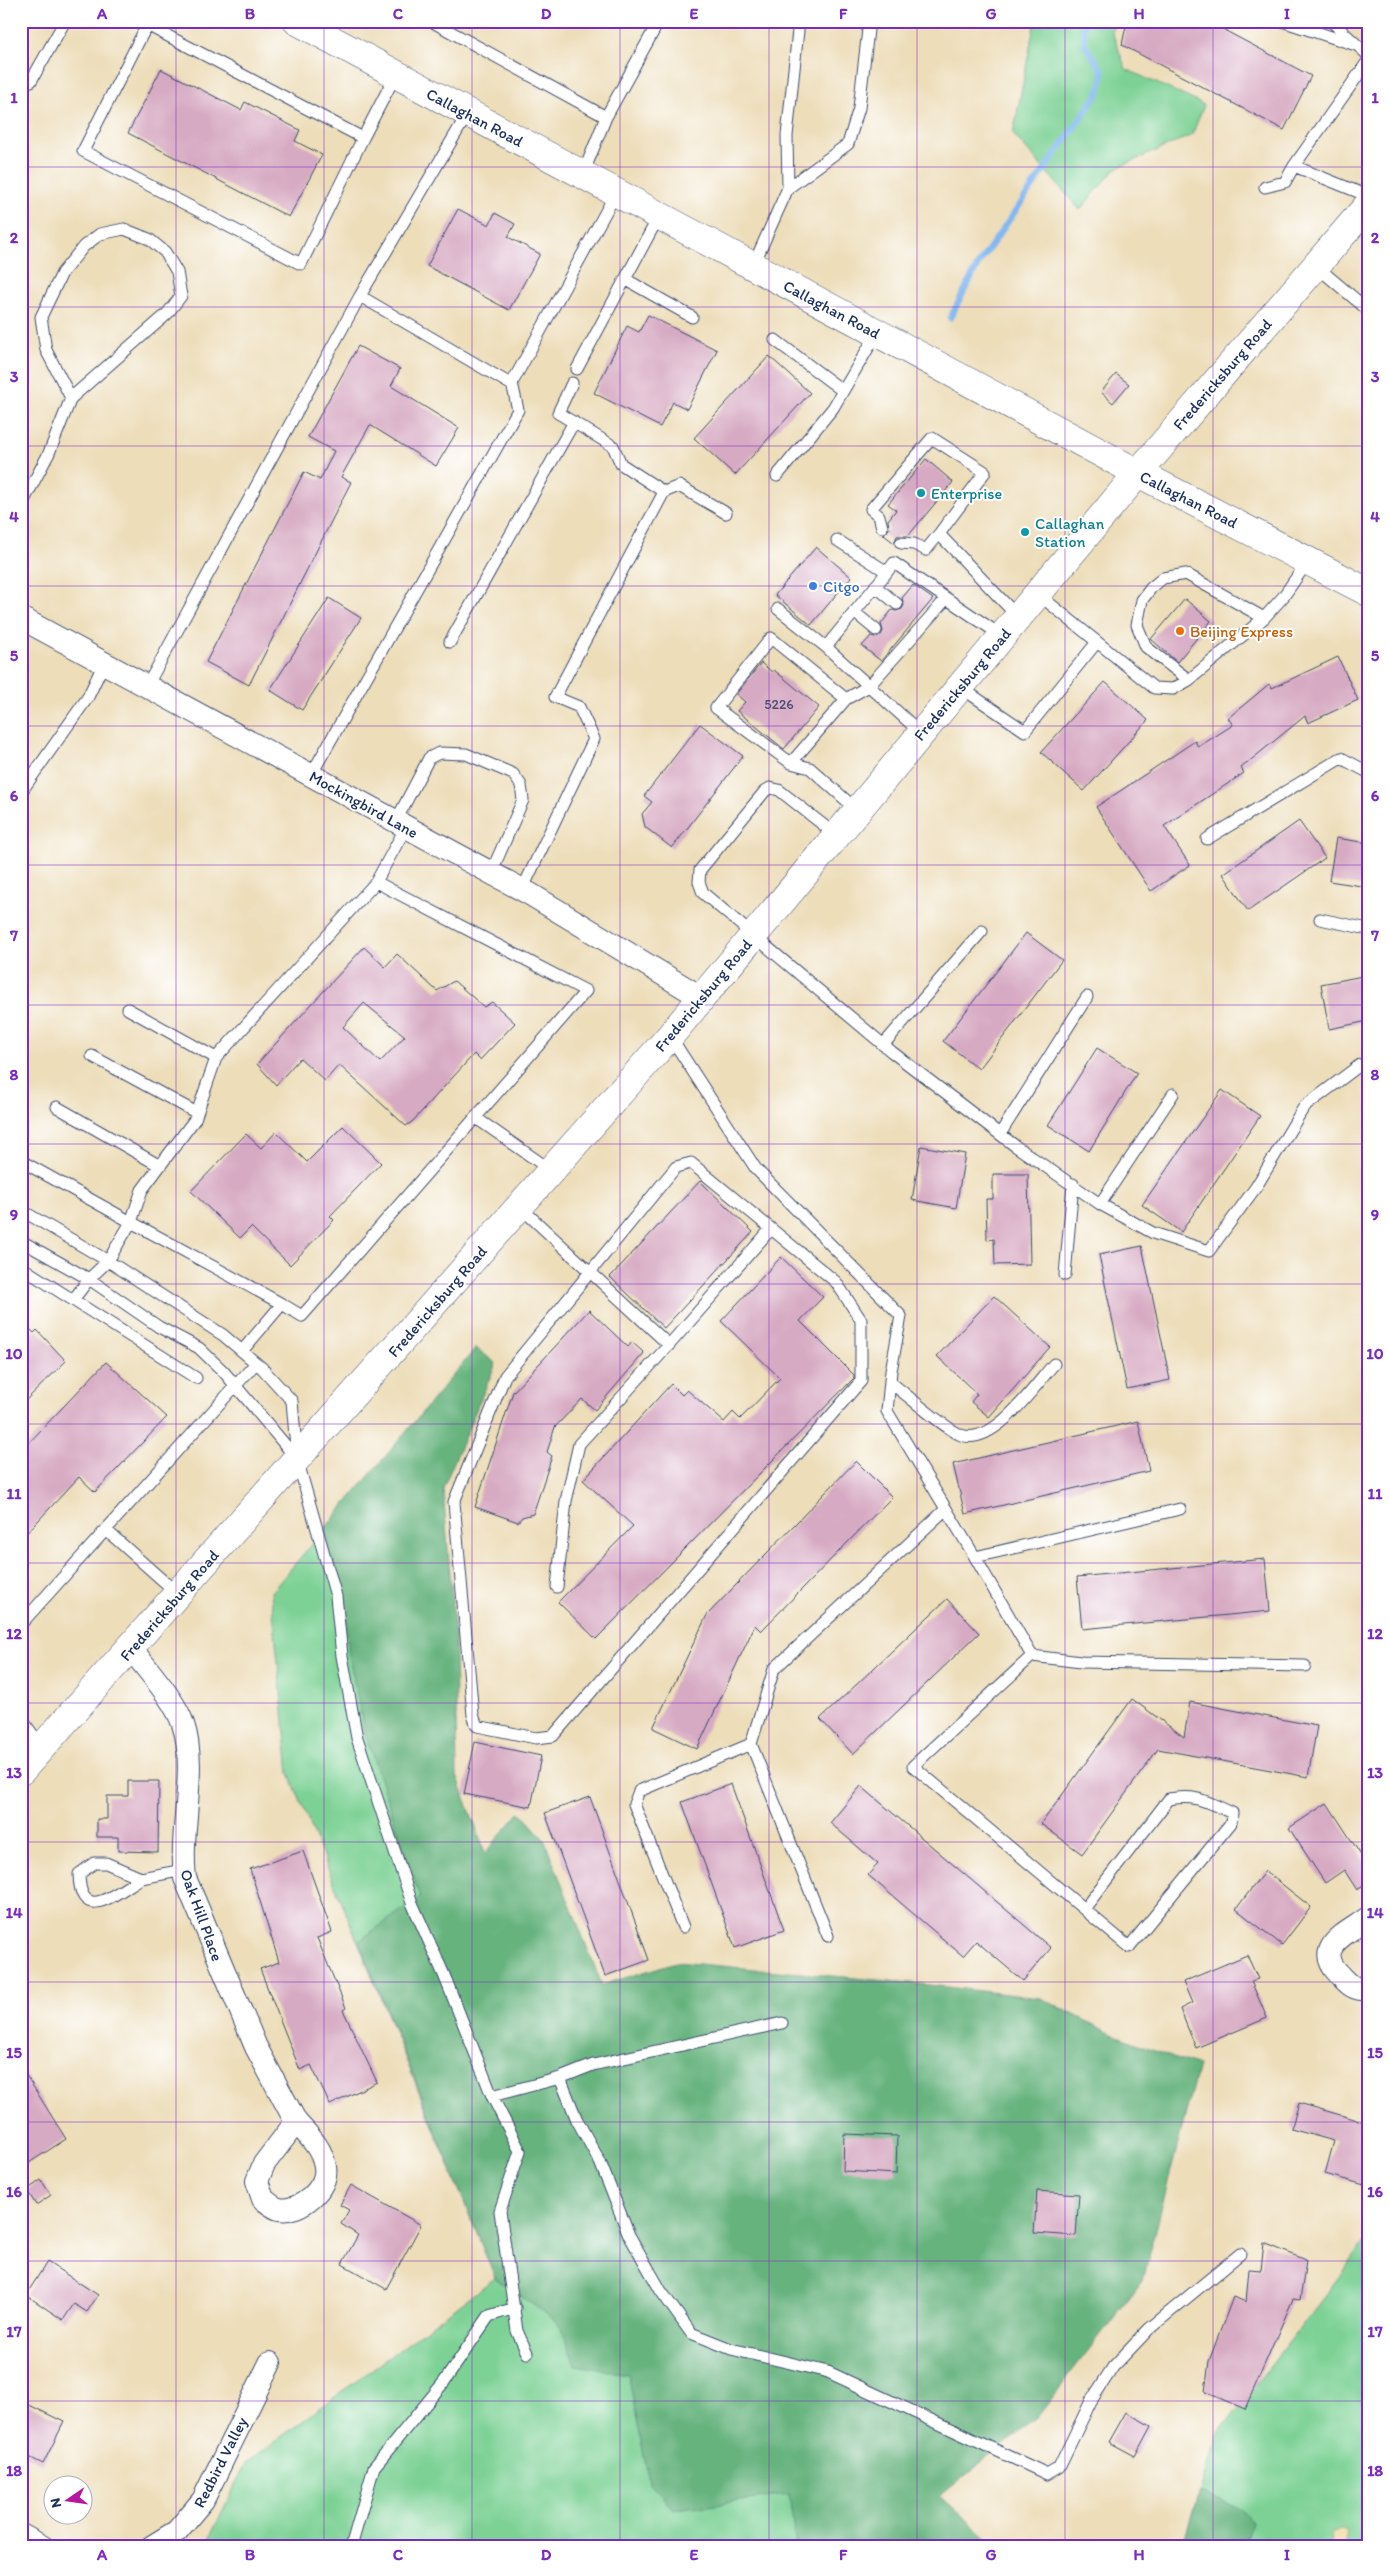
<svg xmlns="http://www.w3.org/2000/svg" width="1389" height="2568" font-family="Itim,sans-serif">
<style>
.green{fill:#7dd195;stroke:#4c807a}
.forest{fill:#66b37e;stroke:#40716e}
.sand{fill:#eeda9e;stroke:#84847e}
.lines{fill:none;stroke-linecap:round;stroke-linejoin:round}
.stream{stroke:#82b7f1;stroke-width:6}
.building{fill:#d7aac3;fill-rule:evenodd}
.lane-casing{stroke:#3a496c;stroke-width:13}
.street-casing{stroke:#3a496c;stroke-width:24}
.secondary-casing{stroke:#3a496c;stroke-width:29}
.primary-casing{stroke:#3a496c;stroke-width:29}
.lane{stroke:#fff;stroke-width:11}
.street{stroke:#fff;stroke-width:22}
.secondary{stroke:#fff;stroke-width:28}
.primary{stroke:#fff;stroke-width:28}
.grid{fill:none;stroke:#7b2cbf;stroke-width:1;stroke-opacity:0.55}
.culture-dot{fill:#0f9aa8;stroke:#fff;stroke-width:2}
.shop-dot{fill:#3f7fe0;stroke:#fff;stroke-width:2}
.food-dot{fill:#e8710a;stroke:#fff;stroke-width:2}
.labels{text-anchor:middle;stroke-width:4;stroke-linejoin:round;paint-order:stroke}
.number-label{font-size:14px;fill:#4a4e77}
.street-label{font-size:16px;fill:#1b2f5e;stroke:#fff}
.culture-label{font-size:16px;fill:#0d838f;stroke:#fff;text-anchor:start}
.shop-label{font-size:16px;fill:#366cbe;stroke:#fff;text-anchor:start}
.food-label{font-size:16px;fill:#c56008;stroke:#fff;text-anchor:start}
.neatline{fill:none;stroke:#7b2cbf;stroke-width:2}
.grid-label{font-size:16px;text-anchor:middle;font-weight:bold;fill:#7b2cbf}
</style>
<rect width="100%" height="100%" fill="#fff"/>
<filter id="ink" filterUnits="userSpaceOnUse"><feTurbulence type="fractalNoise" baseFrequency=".02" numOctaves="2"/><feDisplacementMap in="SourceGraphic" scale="10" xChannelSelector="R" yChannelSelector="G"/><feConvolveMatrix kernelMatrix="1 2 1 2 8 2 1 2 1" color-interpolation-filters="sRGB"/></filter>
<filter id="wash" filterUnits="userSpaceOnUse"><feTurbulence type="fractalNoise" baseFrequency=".0096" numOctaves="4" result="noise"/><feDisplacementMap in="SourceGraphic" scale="20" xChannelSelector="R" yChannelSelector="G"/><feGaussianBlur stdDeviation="1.12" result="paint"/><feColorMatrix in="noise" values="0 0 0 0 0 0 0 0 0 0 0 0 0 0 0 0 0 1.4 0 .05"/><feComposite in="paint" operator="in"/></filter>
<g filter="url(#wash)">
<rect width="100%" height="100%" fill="#edddb9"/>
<!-- green -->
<path class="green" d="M1035 21H1115L1112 32 1126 69 1204 105 1192 135 1115 169 1080 210 1013 134Z
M391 1451 414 1659 513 1929 644 2337 998 2547H205L246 2463 495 2278 289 1773 271 1592Z
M1368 2235V2547H1183L1217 2435 1341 2275Z"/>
<!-- forest -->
<path class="forest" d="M476 1348 496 1363 443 1488 455 1634 457 1776 485 1853 520 1812 544 1839 602 1985 676 1962 912 1983 1041 1998 1112 2034 1198 2066 1143 2280 1035 2419 940 2496 998 2547H796L789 2495 674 2509 649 2482 628 2374 575 2365 559 2323 495 2278 359 1941 420 1897 365 1734 349 1656 344 1596 323 1531Z
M1200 2492 1239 2508 1253 2522 1243 2547H1183Z"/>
<!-- sand -->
<path class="sand" d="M1341 2529 1347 2531 1344 2547H1332L1331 2533Z"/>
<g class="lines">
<!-- stream -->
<path class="stream" d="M950 318 979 263 1099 92 1103 72 1084 43V21"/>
</g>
<g id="blocks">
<!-- building -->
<path class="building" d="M1127 21H1207L1311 76 1284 130 1122 45Z
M161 69 241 110 245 102 300 130 295 141 322 155 289 217 128 133Z
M458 209 489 225 495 213 515 224 508 237 540 254 509 310 427 266Z
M648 315 717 350 687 409 673 402 660 427 594 393 627 326 639 332Z
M358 346 400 369 391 386 459 428 436 466 370 425 341 477 351 482 249 685 206 662 304 472 320 480 334 451 308 437Z
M769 356 810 393 735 475 694 438Z
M1116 374 1129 384 1113 403 1101 392Z
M926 459 953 482 908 536H897L894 543 883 534 889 529 888 520 896 510 888 504Z
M816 547 851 577 811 625 775 595Z
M913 585 933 599 881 661 862 646 871 636 875 637 881 635 883 631 881 624 892 610 896 611 902 609 904 605 902 598Z
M329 598 361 618 302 710 270 690Z
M1185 599 1211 621 1177 662 1151 639Z
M1338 657 1358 700 1308 723 1305 716 1241 768 1244 773 1164 826 1190 865 1151 891 1096 807 1195 741 1198 747 1233 725 1228 718 1269 684 1272 688Z
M761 663 772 672 774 670 819 707 784 749 737 711 745 702 736 694Z
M1105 682 1148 720 1084 791 1041 752Z
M700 724 743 756 672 848 645 827 642 814 652 802 644 796Z
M1299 821 1325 858 1248 911 1223 874Z
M1336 838 1368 843V887L1329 881Z
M1026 933 1062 960 979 1069 943 1041Z
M364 947 385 967 397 954 437 991 454 981 484 1007 492 1002 515 1023 480 1060 474 1054 413 1121 406 1126 339 1065 325 1081 300 1058 276 1085 257 1064ZM364 1003 405 1036 380 1062 343 1027Z
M1368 975V1021L1329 1029 1321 984Z
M1097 1048 1137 1073 1089 1151 1048 1125Z
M1222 1090 1260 1116 1181 1232 1142 1205Z
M343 1126 381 1163 330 1216 334 1220 290 1265 251 1227 240 1238 191 1191 246 1134 261 1148 276 1132 307 1162Z
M921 1146 965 1154 956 1208 912 1200Z
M993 1174H1028L1030 1264 995 1265 994 1239 987 1240 986 1199H993Z
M700 1181 753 1232 664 1328 610 1277Z
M1142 1246 1170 1380 1127 1389 1099 1255Z
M781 1257 823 1297 800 1321 854 1375V1378L596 1639 558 1602 633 1526 583 1480 671 1384 682 1395 687 1390 724 1422 733 1412 740 1419 780 1378 721 1321Z
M994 1296 1050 1347 989 1417 971 1402 977 1394 937 1356Z
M589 1310 628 1347 632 1342 644 1353 595 1410 582 1399 555 1427 547 1452 552 1456 533 1514 522 1517 518 1522 475 1507 513 1392Z
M21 1320 34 1333 37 1330 66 1361 21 1405Z
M106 1362 167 1417 95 1492 79 1477 21 1539V1451Z
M1138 1421 1149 1471 965 1514 953 1464Z
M856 1461 892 1497 761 1631 755 1625 697 1749 653 1728 707 1615Z
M1265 1559 1270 1611 1082 1629 1077 1577Z
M947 1599 979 1633 853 1754 820 1719Z
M1132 1699 1184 1737 1190 1702 1317 1726 1308 1777 1158 1749 1082 1854 1041 1824Z
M475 1742 541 1756 531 1807 464 1794Z
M128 1781H159L158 1852 118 1851V1837H97V1819H107V1796H128Z
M731 1784 784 1930 735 1948 682 1802Z
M861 1786 1051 1948 1023 1981 976 1941 963 1956 868 1875 878 1864 830 1823Z
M590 1797 649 1960 605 1976 545 1813Z
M1327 1803 1368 1866V1883L1357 1890 1344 1870 1325 1883 1289 1828Z
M303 1851 332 1932 317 1938 346 2008 343 2010 377 2082 330 2105 311 2065 300 2070 260 1969 279 1962 250 1869Z
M1265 1871 1311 1907 1282 1945 1236 1909Z
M1247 1955 1258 1979 1251 1981 1267 2018 1196 2048 1180 2009 1192 2003 1183 1982Z
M21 2067 66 2139 21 2168Z
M1299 2103 1368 2123V2186L1325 2174 1334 2141 1291 2129Z
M844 2134 897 2136 896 2174 843 2171Z
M41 2180 51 2195 36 2205 27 2190Z
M351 2185 421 2225 386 2289 342 2264 358 2235 341 2224 349 2210 340 2205Z
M1037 2191 1079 2194 1076 2236 1034 2233Z
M1264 2243 1306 2260 1304 2274 1300 2300 1293 2299 1245 2409 1205 2392 1209 2361 1233 2297 1246 2302 1249 2269 1261 2270Z
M47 2262 98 2295 87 2312 74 2304 63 2320 26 2295Z
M21 2401 64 2422 43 2464 21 2453Z
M1126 2412 1151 2426 1135 2456 1109 2442Z"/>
</g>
</g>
<g filter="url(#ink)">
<use href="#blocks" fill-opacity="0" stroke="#3a496c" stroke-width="1"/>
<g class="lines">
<!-- lane casing -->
<g class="lane-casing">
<path id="lane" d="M149 21 147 25 363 138 396 74
M431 21 606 117 583 174
M1282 21 1356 45
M1331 21 1368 55
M147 25 83 151 301 264 363 138
M21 76 31 81 65 21
M468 113 360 296 512 385
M606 117 659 21
M1294 166 1368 61
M1265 187 1285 182 1294 166 1368 196
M788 188 848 144 859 108 869 21
M753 266 788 188 787 136 799 21
M1316 266 1368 310
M625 279 692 317
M775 340 843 391
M577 369 659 216
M777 476 833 408 877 333
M664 492 679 486 726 513
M21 506 49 453 71 398 167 314 181 296 177 272 165 252 149 239 124 229 100 234 84 246 62 273 41 317 46 350 71 398
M882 527 879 516 871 509 932 438 985 472 939 534 1018 617
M837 540 887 572
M901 543 914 544 926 550 939 534
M875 586 897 604
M1038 594 1154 688 1173 689 1189 680 1264 618 1283 597 1308 561
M778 609 826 647
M854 612 876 630
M450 642 574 422
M1189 680 1146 647 1137 625 1142 600 1151 588 1163 578 1186 574 1264 618
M147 686 360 296
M960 687 1025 731 1097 642
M846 699 869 686 946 599
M921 733 826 647 887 572 894 563 1002 636
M791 763 716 708 771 638 846 699 791 763 810 768 857 810
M311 775 518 410 512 383 616 193
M21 792 88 697 104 663
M396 821 429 758 439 753 466 754 513 774 521 785 523 800 491 873
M836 835 779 790 770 788 765 791 700 870 699 882 703 893 892 1052 1014 1145 1100 1204 1153 1233 1209 1251 1256 1187 1304 1107 1360 1065 1368 1063
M1207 839 1341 758 1368 772
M376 882 406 827
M522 890 594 739 579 707 555 697 664 492 621 464 613 446 558 413 572 383
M1320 919 1368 929
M128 1009 216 1058
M670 1036 756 1169 901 1316 891 1371 887 1411 975 1557 1180 1509
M883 1045 982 931
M92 1056 197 1113
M57 1107 160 1166
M476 1118 552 1171
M1000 1134 1087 997
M23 1162 131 1222 142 1190 195 1119 216 1058 376 882 586 991 302 1316 282 1304 242 1351
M691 1163 836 1282 861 1320V1381L553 1736 536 1738 477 1726 473 1715 454 1502 505 1376 676 1167Z
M1100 1204 1173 1094
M520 1207 669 1345 770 1230
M21 1210 108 1261 223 1335 262 1368 292 1401 297 1459 336 1596 342 1656 357 1738 412 1903 444 1975 492 2096 520 2151 500 2211 517 2331 527 2353
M21 1241 89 1279 159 1327 199 1348 224 1372 297 1459
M21 1267 196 1378
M1065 1275 1073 1184
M73 1300 89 1279 108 1261 131 1222 282 1304
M890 1382C906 1394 945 1429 961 1435 994 1447 1035 1385 1054 1364
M106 1530 178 1594
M975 1557 1032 1656 913 1766 1129 1947 1231 1823 1232 1813C1207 1802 1197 1794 1169 1799L1084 1909
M557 1587 566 1501 579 1444 669 1345
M21 1624 256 1363
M1032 1656 1081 1662 1305 1666
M21 1718 42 1748
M141 1878C116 1893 80 1926 79 1874L94 1863H106L141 1878 184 1870
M683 1927 634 1804 639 1791 751 1744
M828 1936 751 1744 774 1669 946 1509
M560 2078 577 2120 600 2162 629 2235 661 2291 691 2333 731 2349 828 2372 1047 2474 1059 2467 1091 2401 1113 2367 1149 2329 1240 2254
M492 2096 560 2078 593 2065 782 2023
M351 2547 374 2467 444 2382 489 2316 515 2308"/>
</g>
<!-- street casing -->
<g class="street-casing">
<path id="street" d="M21 618 530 894 702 998
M131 1648C147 1670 174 1698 183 1724 198 1768 179 1829 185 1878L256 2047 296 2122 264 2164 257 2181 263 2199C267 2202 274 2208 279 2209 300 2213 329 2188 325 2167 322 2148 309 2136 296 2122
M1368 1918C1346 1934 1313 1947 1339 1974 1346 1981 1351 1988 1361 1989L1368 1986
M21 2535 43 2547
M151 2547 177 2531 203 2500 270 2363"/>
</g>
<!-- secondary casing -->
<g class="secondary-casing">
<path id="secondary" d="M297 21 1138 473 1368 592"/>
</g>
<!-- primary casing -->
<g class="primary-casing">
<path id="primary" d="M21 1771 670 1036 1138 473 1368 205"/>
</g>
<!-- lane -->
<use href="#lane" class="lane"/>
<!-- street -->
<use href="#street" class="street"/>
<!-- secondary -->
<use href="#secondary" class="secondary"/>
<!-- primary -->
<use href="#primary" class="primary"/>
</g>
</g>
<!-- grid -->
<path class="grid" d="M176 21V2547M324 21V2547M472 21V2547M620 21V2547M769 21V2547M917 21V2547M1065 21V2547M1213 21V2547M21 167H1368M21 307H1368M21 446H1368M21 586H1368M21 726H1368M21 865H1368M21 1005H1368M21 1144H1368M21 1284H1368M21 1424H1368M21 1563H1368M21 1703H1368M21 1842H1368M21 1982H1368M21 2122H1368M21 2261H1368M21 2401H1368"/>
<!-- markers -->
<g class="culture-dot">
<circle cx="921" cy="493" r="5"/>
<circle cx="1025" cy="532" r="5"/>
</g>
<circle class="shop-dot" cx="813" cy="586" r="5"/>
<circle class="food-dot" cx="1180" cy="631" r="5"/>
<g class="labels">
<!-- number labels -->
<g class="number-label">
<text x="779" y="709">5226</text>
</g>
<!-- street labels -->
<g class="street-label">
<text transform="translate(475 117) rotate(28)" y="6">Callaghan Road</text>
<text transform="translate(832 309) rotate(28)" y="6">Callaghan Road</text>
<text transform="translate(1222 374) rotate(-49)" y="6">Fredericksburg Road</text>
<text transform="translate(1189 499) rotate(27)" y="6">Callaghan Road</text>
<text transform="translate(962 684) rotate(-50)" y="6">Fredericksburg Road</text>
<text transform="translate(364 804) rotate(29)" y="6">Mockingbird Lane</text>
<text transform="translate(703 995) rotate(-50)" y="6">Fredericksburg Road</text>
<text transform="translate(437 1301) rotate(-49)" y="6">Fredericksburg Road</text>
<text transform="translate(169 1605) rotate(-49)" y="6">Fredericksburg Road</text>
<text transform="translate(202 1915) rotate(70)" y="6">Oak Hill Place</text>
<text transform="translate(220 2462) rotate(-63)" y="6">Redbird Valley</text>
</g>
<!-- culture labels -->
<g class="culture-label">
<text x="931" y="499">Enterprise</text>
<text x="1035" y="529">Callaghan<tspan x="1035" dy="18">Station</tspan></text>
</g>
<!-- shop labels -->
<g class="shop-label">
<text x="823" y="592">Citgo</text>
</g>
<!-- food labels -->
<g class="food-label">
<text x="1190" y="637">Beijing Express</text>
</g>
</g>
<!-- margin -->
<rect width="1389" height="2568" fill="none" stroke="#fff" stroke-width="55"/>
<!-- north arrow -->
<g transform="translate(68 2500) rotate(257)"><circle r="24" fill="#ffffff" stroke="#a4acbf"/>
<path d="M0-4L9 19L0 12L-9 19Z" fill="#b5179e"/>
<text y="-8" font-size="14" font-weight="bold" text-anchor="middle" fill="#1b2f5e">N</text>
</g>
<rect x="28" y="28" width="1334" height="2512" class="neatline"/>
<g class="grid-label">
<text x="102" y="19">A</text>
<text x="250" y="19">B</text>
<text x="398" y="19">C</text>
<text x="546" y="19">D</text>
<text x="694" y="19">E</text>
<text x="843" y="19">F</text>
<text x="991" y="19">G</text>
<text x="1139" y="19">H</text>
<text x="1287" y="19">I</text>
<text x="14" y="103">1</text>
<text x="1375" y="103">1</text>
<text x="14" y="243">2</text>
<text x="1375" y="243">2</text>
<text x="14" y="382">3</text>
<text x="1375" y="382">3</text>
<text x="14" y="522">4</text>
<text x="1375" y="522">4</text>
<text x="14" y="661">5</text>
<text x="1375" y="661">5</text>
<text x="14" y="801">6</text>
<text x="1375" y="801">6</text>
<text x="14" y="941">7</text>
<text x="1375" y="941">7</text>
<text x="14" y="1080">8</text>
<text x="1375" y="1080">8</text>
<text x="14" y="1220">9</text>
<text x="1375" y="1220">9</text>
<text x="14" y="1359">10</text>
<text x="1375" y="1359">10</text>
<text x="14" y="1499">11</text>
<text x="1375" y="1499">11</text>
<text x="14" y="1639">12</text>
<text x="1375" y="1639">12</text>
<text x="14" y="1778">13</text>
<text x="1375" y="1778">13</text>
<text x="14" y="1918">14</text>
<text x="1375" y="1918">14</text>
<text x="14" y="2058">15</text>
<text x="1375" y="2058">15</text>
<text x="14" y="2197">16</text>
<text x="1375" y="2197">16</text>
<text x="14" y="2337">17</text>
<text x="1375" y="2337">17</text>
<text x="14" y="2476">18</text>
<text x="1375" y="2476">18</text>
<text x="102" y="2560">A</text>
<text x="250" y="2560">B</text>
<text x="398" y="2560">C</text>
<text x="546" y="2560">D</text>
<text x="694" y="2560">E</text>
<text x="843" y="2560">F</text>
<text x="991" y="2560">G</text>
<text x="1139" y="2560">H</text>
<text x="1287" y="2560">I</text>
</g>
</svg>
